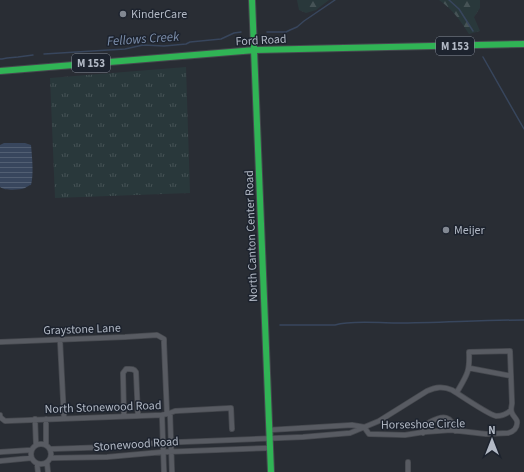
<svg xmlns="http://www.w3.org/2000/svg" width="524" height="472" font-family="'Source Sans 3',sans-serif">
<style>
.grass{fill:url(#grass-tufts)}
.forest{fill:url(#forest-firs)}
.water{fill:url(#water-rules)}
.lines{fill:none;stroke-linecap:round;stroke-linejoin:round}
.stream{stroke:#38465d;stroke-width:1.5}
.street-casing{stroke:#46494f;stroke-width:6}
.fast-casing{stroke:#46494f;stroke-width:8}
.street{stroke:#585b62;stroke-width:4.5}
.fast{stroke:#30b455;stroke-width:6}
.poi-dot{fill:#828892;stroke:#1d232e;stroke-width:1.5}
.labels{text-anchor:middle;stroke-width:3;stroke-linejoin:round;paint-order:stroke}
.shield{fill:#1d232e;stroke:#858c98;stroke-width:1}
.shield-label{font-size:11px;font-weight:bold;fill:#b2b9c5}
.poi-label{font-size:12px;fill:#b2b9c5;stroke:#1d232e;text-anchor:start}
.street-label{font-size:12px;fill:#b2b9c5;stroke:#1d232e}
.water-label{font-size:13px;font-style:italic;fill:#7c8eab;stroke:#1d232e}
</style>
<defs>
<pattern id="grass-tufts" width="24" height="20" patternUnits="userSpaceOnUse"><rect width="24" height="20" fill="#29383b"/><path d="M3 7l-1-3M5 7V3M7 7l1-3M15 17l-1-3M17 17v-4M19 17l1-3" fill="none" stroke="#465356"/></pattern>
<pattern id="forest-firs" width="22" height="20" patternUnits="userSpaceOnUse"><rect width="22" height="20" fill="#29383b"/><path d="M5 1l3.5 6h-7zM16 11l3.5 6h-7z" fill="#465356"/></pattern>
<pattern id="water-rules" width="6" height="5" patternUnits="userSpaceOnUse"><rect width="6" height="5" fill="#38465d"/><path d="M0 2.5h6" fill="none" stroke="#525f73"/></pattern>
</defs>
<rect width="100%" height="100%" fill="#292d34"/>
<!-- grass -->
<path class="grass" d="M186 67 190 193 55 198 50 78Z"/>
<!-- forest -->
<path class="forest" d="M297 0H329L316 10 306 13 299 10Z
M439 0H480V8L474 17 480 31 469 34C460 20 453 10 439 0Z"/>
<!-- water -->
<path class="water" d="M4 143H25L31 145C32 156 34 175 31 185 29 185 27 187 25 188 20 190 5 191 0 187V145Z"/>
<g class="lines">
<!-- stream -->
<path class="stream" d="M449 0 459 9 473 31
M267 32H286L290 30 297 27 304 21 335 0
M44 54 125 49 143 45 164 46 186 44 190 42 221 39 234 33 241 32
M483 57 524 129
M0 59H2L7 58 18 57 33 55
M280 325H335C351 320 378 323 396 323 438 323 481 320 524 320"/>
<!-- street casing -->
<g class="street-casing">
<path id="street" d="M60 340 64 418
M0 342 125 337 157 335 164 339V343L167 414
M469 368 511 376
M170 413 172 472
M0 415V417L5 421 162 415 170 413 175 411 231 408 232 429
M162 415 164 472
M124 416 123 373 126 369C130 369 134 368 136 372L138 416
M35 419 36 444
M46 419V444
M269 430 352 425 364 427 369 434 405 435 424 432 451 430 486 434 508 433C513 432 518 428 517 421 516 418 513 416 512 413 510 409 512 406 512 403L510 351 469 352C470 372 467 375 457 392
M423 433 422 428C425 425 427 424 430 422 443 415 452 415 455 431
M31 454a10 10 0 1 1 20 0a10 10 0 1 1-20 0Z
M51 449 110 447 156 443 303 437 350 433 379 421 427 391C436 387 443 386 452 390 460 395 489 415 496 416 502 416 507 414 511 410
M0 452 31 450
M51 458 107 457 163 452 270 448
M0 461 31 458
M408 462V472
M47 463 48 472
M37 464 38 472"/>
</g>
<!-- fast casing -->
<g class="fast-casing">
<path id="fast" d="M252 0 271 472
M0 71 255 50 524 44"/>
</g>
<!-- street -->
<use href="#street" class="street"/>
<!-- fast -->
<use href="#fast" class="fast"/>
</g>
<!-- markers -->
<g class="poi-dot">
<circle cx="123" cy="14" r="4"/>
<circle cx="446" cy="230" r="4"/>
</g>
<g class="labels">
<!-- shield labels -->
<g class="shield">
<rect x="436" y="37" width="38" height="18" rx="3"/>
<rect x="72" y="54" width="38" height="18" rx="3"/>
</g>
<g class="shield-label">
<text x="455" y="50">M 153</text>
<text x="91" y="67">M 153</text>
</g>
<!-- poi labels -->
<g class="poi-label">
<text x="131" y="18">KinderCare</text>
<text x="454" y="234">Meijer</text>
</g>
<!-- street labels -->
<g class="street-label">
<text transform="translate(261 40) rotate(-3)" y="4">Ford Road</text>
<text transform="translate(251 236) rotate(-92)" y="4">North Canton Center Road</text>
<text transform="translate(82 329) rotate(-2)" y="4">Graystone Lane</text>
<text transform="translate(103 407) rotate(-2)" y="4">North Stonewood Road</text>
<text transform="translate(423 424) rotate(-1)" y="4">Horseshoe Circle</text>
<text transform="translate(136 444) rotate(-4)" y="4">Stonewood Road</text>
</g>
<!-- water labels -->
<g class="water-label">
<text transform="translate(143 38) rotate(-4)" y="5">Fellows Creek</text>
</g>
</g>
<!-- north arrow -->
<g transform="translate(492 440)" stroke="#1d232e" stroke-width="3" paint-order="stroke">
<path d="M0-3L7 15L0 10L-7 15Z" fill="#b2b9c5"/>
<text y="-6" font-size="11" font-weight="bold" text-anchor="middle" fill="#b2b9c5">N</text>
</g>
</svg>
